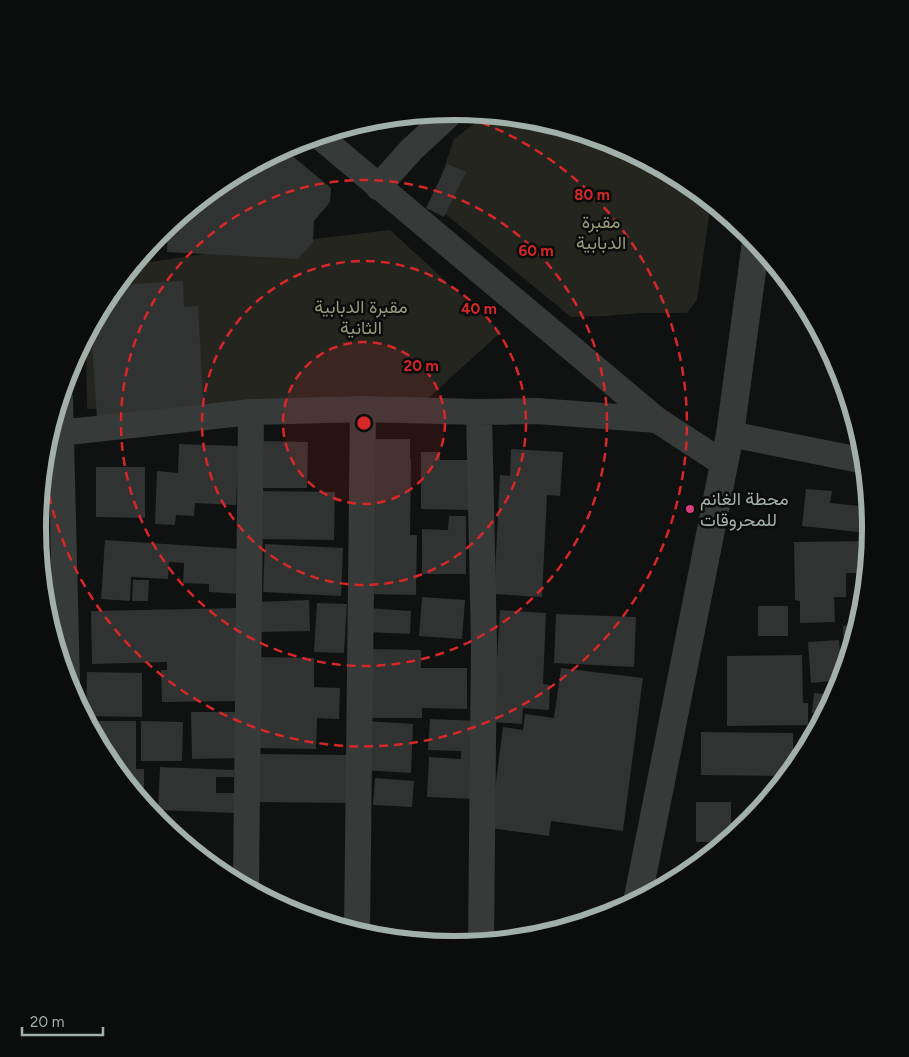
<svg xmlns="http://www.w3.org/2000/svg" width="909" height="1057" font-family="Figtree,Vazirmatn,sans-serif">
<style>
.green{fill:#25251f}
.building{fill:#303332}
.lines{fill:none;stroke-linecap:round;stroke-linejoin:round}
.minor{stroke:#363a39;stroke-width:26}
.tertiary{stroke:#363a39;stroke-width:28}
.ring{fill:none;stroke:#d62828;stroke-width:2.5;stroke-dasharray:9 6}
.poi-dot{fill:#dc3c7f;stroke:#0b0c0c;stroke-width:2}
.labels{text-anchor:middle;stroke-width:5;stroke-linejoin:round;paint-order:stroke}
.park-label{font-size:18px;fill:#99997b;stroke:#0b0c0c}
.poi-label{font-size:18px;fill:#a2b0ab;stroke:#0b0c0c;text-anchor:start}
.rim{fill:none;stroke:#a2b0ab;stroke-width:6}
.centre{fill:#d62828;stroke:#0b0c0c;stroke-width:2.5}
.ring-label{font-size:15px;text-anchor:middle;font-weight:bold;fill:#d62828;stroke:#0b0c0c;stroke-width:5;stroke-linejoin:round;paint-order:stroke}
</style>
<rect width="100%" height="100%" fill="#101111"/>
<!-- green -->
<path class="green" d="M486 115 536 120 614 143 686 182 711 202 697 300 687 313H641L605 316 571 317 432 203 454 139Z
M390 230 501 332 424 402 284 400 87 409 86 338 108 297 135 264 289 242Z"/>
<!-- building -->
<path class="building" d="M284 149 331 188 330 202 314 221 313 242 298 259 167 252 168 226 223 182Z
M447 164 466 172 444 217 426 208Z
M183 281 184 307 198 306 204 411 97 418 91 328 108 297 117 285Z
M371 439H410V459H411L410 535H417L416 595 368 594Z
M262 441 308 442 307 488H261Z
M179 444 239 446 236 505 195 503 194 516 176 515 175 525 155 524 157 471 178 473Z
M511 449 563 452 560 496 547 495 542 597 494 594 500 475 510 476Z
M421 452H440V460H469V510L421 509Z
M96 467H145V518L96 517Z
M806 489 832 491 830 503 869 507 868 533 802 526Z
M260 491 335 492 334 540 258 539Z
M40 506 43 573H42L37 529Z
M449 516H466V574H422V529L448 530Z
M105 540 241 549 239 594 209 592V584L183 583 184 563 169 562 168 579 131 577 130 601 101 599Z
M870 541 867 573H846V597H834L835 622 800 623V601L795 600 794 542Z
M265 544 343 548 341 596 263 592Z
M133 580H149L148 601H132Z
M422 597 465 600 462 639 419 636Z
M309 600 310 631 257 632 256 602Z
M317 603 347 604 344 653 314 652Z
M758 606H788V636H758Z
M240 608 242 701 162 702 161 670H167V662L92 664 91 611Z
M367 608 411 611 410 634 365 632Z
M500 610 546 613 543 684 550 685 549 710 523 708 522 724 493 722Z
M556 614 636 617 634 667 554 663Z
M859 625 847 665H844L843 626Z
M839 640 842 680 811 683 808 642Z
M369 649 421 650V668H467V709L422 708V718H369Z
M802 655 803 703H808V725L727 726V656Z
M257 657 314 658V687L340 688 339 719 317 718 316 749 256 748Z
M561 668 643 678 623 831 551 821 549 836 490 828 503 727 523 730 525 714 554 718Z
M87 672 142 673V717L86 716Z
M814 693 836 695 825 715 812 713Z
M191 712H241L242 758 192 759Z
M430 719 479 721 476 799 427 797 429 757 461 759V751L428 750Z
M87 721H136V769H144V804L108 760Z
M141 721 183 722 182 761H141Z
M366 721 413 724 411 773 363 770Z
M701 732 793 733V771L788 776 701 775Z
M804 736H814L804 755Z
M256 754 347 755V803L256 802Z
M160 767 234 770V777H216V793H236L235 813 158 810Z
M375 778 414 781 412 807 373 805Z
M764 788 778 789 764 805Z
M696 802H731V838L727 842H696Z
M739 814H757L749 824 739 832Z"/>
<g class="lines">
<!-- minor -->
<path class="minor" d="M319 136 657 420 723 463
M378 187 411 150 452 112
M60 398 67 682
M479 412 484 645 481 943
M50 434 251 412 363 409 479 412 537 411 657 420
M730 434 865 461
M246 888 251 412
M357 933 363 409"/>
<!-- tertiary -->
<path class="tertiary" d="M637 902 730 434 756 242"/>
</g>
<!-- distance rings -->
<circle cx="364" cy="423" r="81" fill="#d62828" fill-opacity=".12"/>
<g class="ring">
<circle cx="364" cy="423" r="81"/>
<circle cx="364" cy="423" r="162"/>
<circle cx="364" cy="423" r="243"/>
<path d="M453 113A323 323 0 1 1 44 468"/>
</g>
<!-- markers -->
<circle class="poi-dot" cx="690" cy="509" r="5"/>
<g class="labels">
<!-- park labels -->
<g class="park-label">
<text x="601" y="228">مقبرة<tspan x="601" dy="21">الدبابية</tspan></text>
<text x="361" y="313">مقبرة الدبابية<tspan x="361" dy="21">الثانية</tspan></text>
</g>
<!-- poi labels -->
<g class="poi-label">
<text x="700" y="505">محطة الغانم<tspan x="700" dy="21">للمحروقات</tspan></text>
</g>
</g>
<!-- crop -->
<path d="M0 0H909V1057H0ZM46 528a408 408 0 1 1 816 0a408 408 0 1 1-816 0Z" fill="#0b0c0c" fill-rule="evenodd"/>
<path class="rim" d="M46 528a408 408 0 1 1 816 0a408 408 0 1 1-816 0Z"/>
<circle cx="364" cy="423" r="8" class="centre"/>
<g class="ring-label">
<text x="592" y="200">80 m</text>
<text x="536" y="256">60 m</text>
<text x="479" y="314">40 m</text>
<text x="421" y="371">20 m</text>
</g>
<!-- scale -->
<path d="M22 1027v8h81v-8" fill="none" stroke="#a2b0ab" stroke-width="2.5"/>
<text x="30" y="1027" font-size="15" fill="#a2b0ab" stroke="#0b0c0c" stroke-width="4" paint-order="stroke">20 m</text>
</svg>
